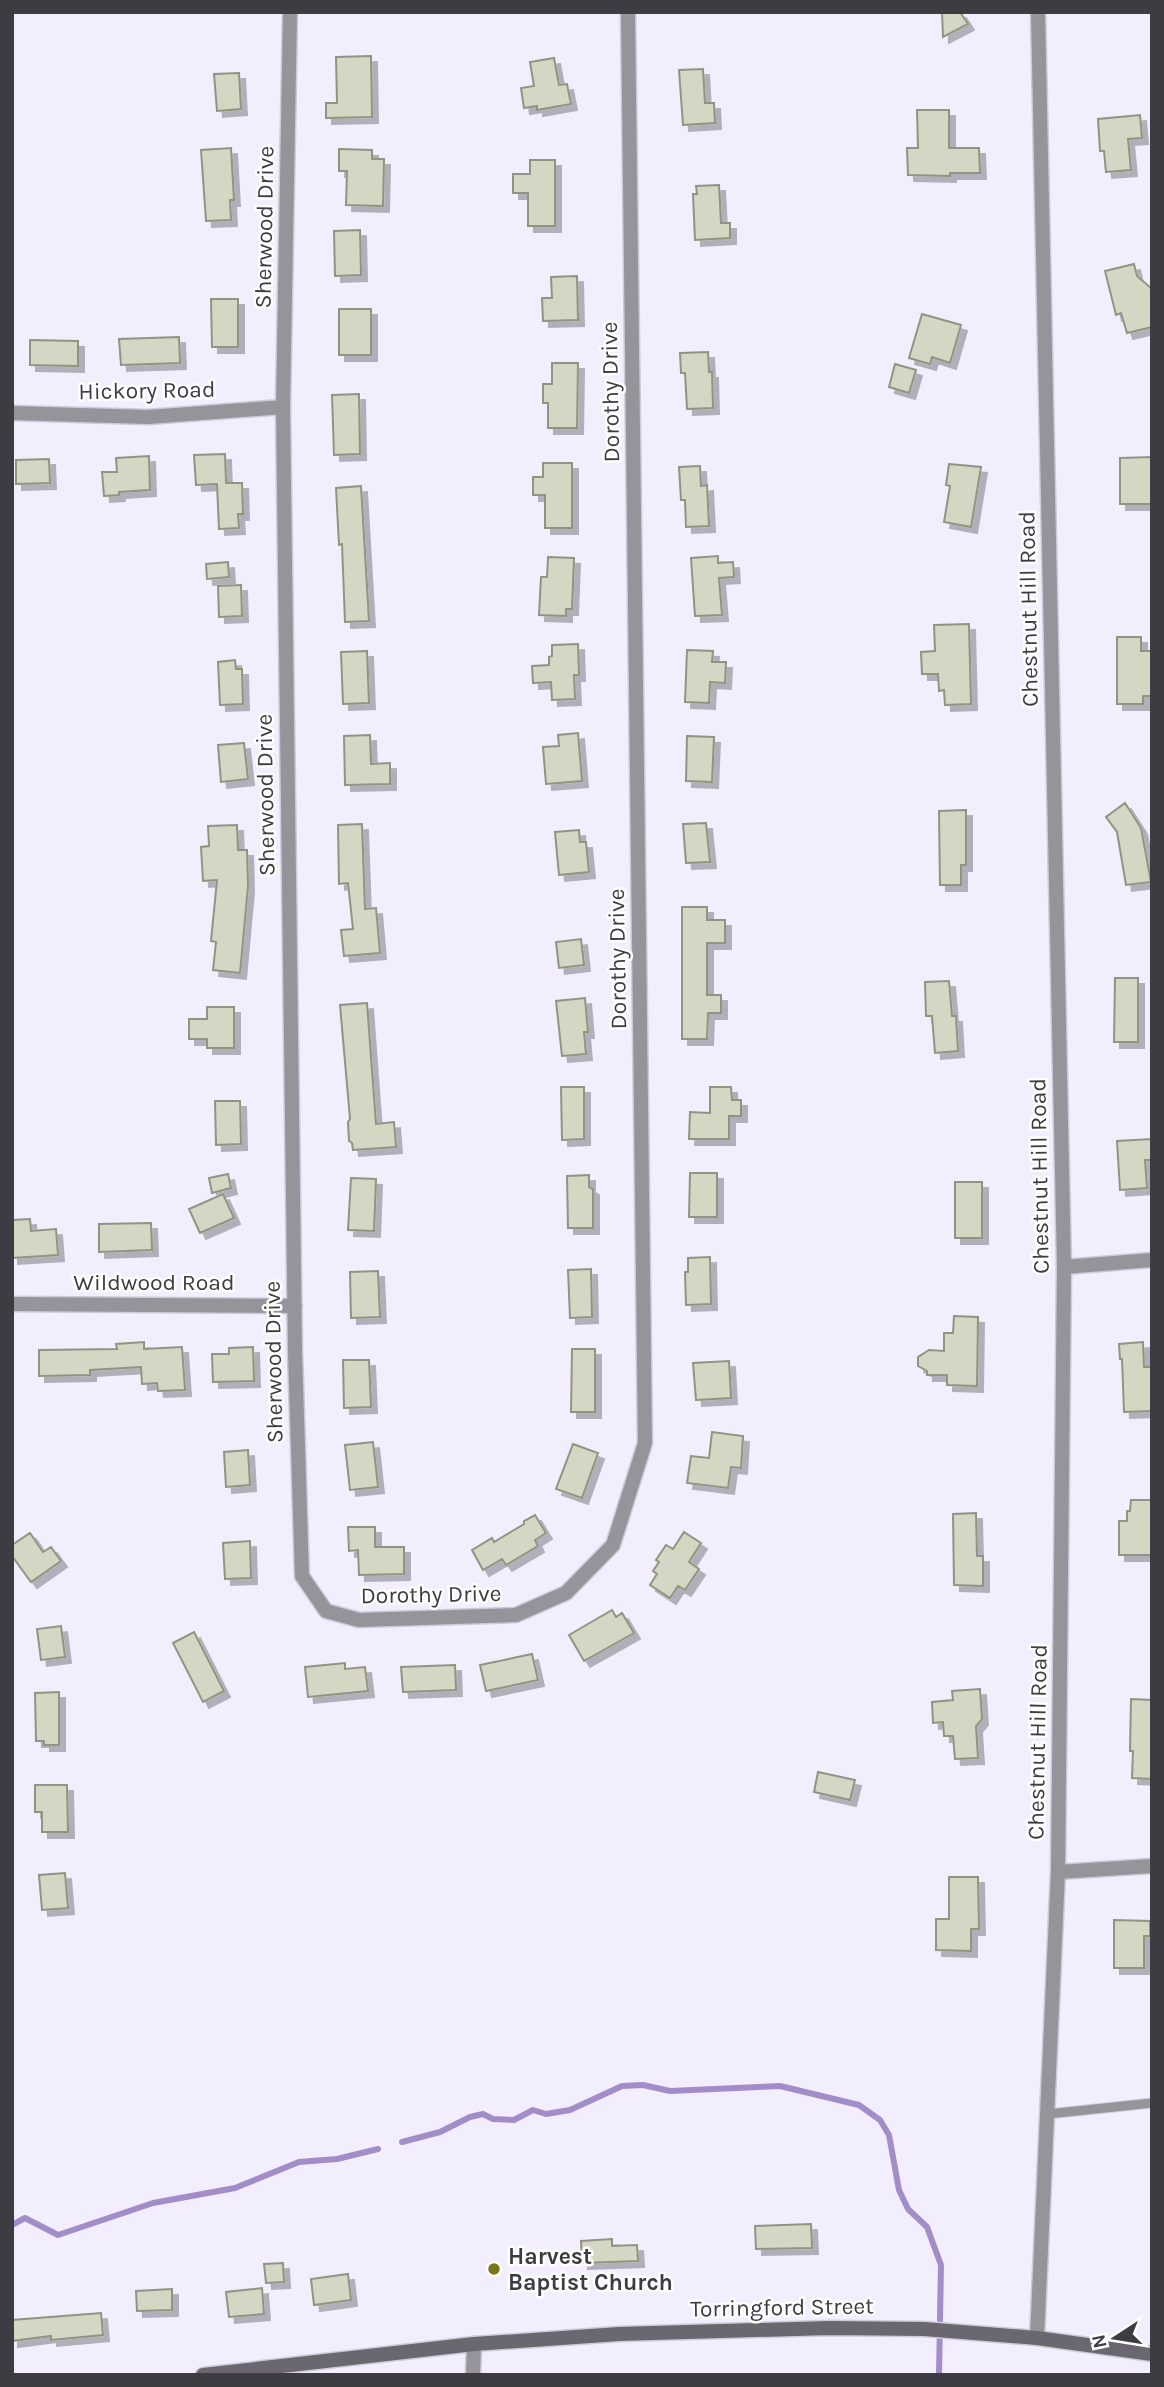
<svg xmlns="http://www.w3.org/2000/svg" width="1164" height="2387" font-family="Karla,sans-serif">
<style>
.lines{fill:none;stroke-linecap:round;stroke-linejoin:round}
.stream{stroke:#a38dc9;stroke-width:6}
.building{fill:#d6d6c4;stroke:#939381;stroke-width:2;filter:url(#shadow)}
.lane-casing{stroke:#cfcad8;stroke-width:11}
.street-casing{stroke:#cfcad8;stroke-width:17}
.secondary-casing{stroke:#cfcad8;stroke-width:17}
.lane{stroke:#96939b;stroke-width:9}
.street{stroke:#96939b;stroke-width:14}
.secondary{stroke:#6a6771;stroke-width:14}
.poi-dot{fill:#797519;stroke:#fff;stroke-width:2.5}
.labels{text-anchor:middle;stroke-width:5;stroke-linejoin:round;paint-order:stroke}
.street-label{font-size:23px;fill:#3e3c43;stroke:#fff}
.poi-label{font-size:23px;font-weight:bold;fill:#3e3c43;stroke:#fff;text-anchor:start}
</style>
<defs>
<filter id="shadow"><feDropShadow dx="6" dy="6" stdDeviation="0" flood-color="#0004"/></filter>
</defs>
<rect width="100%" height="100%" fill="#f3eefd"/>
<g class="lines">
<!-- stream -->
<path class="stream" d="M402 2142 440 2132 470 2117 483 2114 493 2119 514 2120 533 2110 546 2114 570 2110 622 2086 643 2085 670 2091 780 2086 859 2105 880 2120 889 2135 899 2190 908 2209 927 2227 941 2265 939 2375
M12 2225 25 2218 58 2235 153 2203 235 2188 299 2162 337 2159 378 2149"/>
</g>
<!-- building -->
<path class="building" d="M942 12H960L968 24 943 37Z
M371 56 372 117 326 118V103H337L336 57Z
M554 58 559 85 567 84 571 104 537 110V106L524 108 521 88 534 86 530 62Z
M703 69 705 103H714L715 123 683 125 679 70Z
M239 73 241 109 217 111 214 74Z
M917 110H949V148H979L980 173H950V176L908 175 907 148H918Z
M1140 115 1142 138 1128 139 1131 170 1106 172 1104 151H1100L1098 119Z
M231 148 234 200H230L231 220 206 221 201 150Z
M339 149 372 150V159H384L383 206 346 205 347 171H339Z
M530 160H555V226H528V193H513V174H530Z
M719 185 721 223H730V238L695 240 693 194H697L696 186Z
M360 230 361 275 335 276 334 231Z
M1134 264 1137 276 1152 289V327L1127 333 1121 313 1116 315 1105 271Z
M577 276 578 320 543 321 542 298H552L551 277Z
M211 299H238V347H212Z
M339 309H371V355H339Z
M922 314 961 325 950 363 932 357 930 364 909 358Z
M179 337 180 363 121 365 119 339Z
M30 340 78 341V366L30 365Z
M708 352 709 372H712L713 408 687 409 685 373H681L680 353Z
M552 363H578L577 428H548V403H543V384H552Z
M895 364 916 370 909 393 889 387Z
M359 394 360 454 334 455 332 395Z
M225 454 226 483H242L243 514H238L239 528 219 529 217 484 196 485 194 455Z
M149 456 150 490 119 492V495L104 496 102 472H117L116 458Z
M1152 457V504H1120V458Z
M49 459 50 483 16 484V460Z
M543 463H572V528H545V495H533V477H543Z
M949 464 981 467 971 527 944 522 950 486 946 485Z
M700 466 701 486 707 485 709 526 686 527 685 500H681L679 467Z
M361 486 369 621 345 622 342 544 339 545 336 488Z
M718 556V563L733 562 734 577 719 578 722 615 695 616 691 558Z
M548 557 574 558 572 609H566V616L539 615 541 577H547Z
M228 562 229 577 207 579 206 564Z
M241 585 242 616 219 617 218 586Z
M969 624 971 704 945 705 944 690 939 691 938 674H922L921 652 935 651 934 625Z
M1117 637H1141V651H1152L1151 696H1143V704H1117Z
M578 644 579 675H574L575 699 552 700 551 682 533 683 532 666 549 665V657L552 656V645Z
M687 650 713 651 712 662H726L725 683 710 682 709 703 685 702Z
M367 651 369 703 343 704 341 652Z
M235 660 236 669H242L243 704 220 705 218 662Z
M578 733 582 781 546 784 543 747 559 746 558 735Z
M370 735 371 764 390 763V784L345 785 344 736Z
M687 736 714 737 712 782 686 781Z
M244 743 248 779 221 782 218 745Z
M1125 803 1141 828 1151 882 1126 885 1117 832 1106 817Z
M966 810V865H961V885H940L939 811Z
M706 823 710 862 686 863 683 824Z
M362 824 365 909 376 908 380 953 344 956 341 930 353 929 348 883 339 884 338 825Z
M237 825 238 850H247L248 886 240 973 213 970 216 942 211 941 217 880 203 881 201 847 209 846 208 826Z
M579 830 580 842H586L589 872 559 875 555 832Z
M682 907H707V920H725V943H707V995H721V1013H708L707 1039H682Z
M581 939 584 965 559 968 556 942Z
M1115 978H1138V1042H1114Z
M949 981 952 1016H956L958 1051 935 1053 932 1016H926L925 982Z
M585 998 588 1032H584L586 1054 562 1056 556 1001Z
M367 1003 376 1124 394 1122 396 1147 353 1150 352 1143 349 1141 348 1122 350 1119 340 1005Z
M207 1007H234V1048H207V1039H189V1019H207Z
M561 1087H584V1139L562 1140Z
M710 1087H731L732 1100H741V1116H729V1139H689L690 1112 710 1113Z
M215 1101H240L241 1144 216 1145Z
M1152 1139V1160H1145L1147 1188 1120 1190 1117 1141Z
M690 1173H717V1217H689Z
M228 1174 231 1188 212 1193 209 1178Z
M589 1175V1187L593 1189V1228H568L567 1176Z
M351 1178 376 1179 374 1231 348 1230Z
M955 1182H982V1238H955Z
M223 1194 234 1218 200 1233 189 1209Z
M30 1219 31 1231 56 1229 58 1255 12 1258V1220Z
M151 1223 152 1250 99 1252V1224Z
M710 1257 711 1304 686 1305 685 1272H688V1258Z
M591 1269 592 1317 570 1318 568 1270Z
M378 1271 380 1317 351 1318 350 1272Z
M954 1316 978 1317 977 1386 947 1385V1375H927V1371L918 1366V1357L929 1350 944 1351V1333H953Z
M144 1342V1349L182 1347 185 1390 158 1391 157 1383 142 1384 141 1367 90 1370V1375L39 1376V1350L117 1349 116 1344Z
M1143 1342 1144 1367H1152L1151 1411 1124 1412 1122 1359H1120L1119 1344Z
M253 1347 254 1381 213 1382 212 1354H229V1348Z
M572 1349H595V1412H571Z
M343 1360H369L371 1407 344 1408Z
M729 1361 731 1398 696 1400 693 1363Z
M712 1432 743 1436 741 1468 731 1467 728 1488 687 1483 691 1456 709 1458Z
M373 1442 378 1487 350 1490 345 1445Z
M573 1444 598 1453 582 1498 556 1489Z
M248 1450 250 1485 226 1487 224 1452Z
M1131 1500H1152V1555H1119V1521H1127V1511H1130Z
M976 1513 977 1556H983V1586L954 1585 953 1514Z
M535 1515 546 1533 535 1540 538 1546 506 1565 502 1559 483 1570 472 1550 492 1538 494 1542 524 1524V1521Z
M348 1527H375V1547H404V1574L359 1575 358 1550 349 1551Z
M684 1532 701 1543 689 1562 699 1569 685 1590 678 1586 670 1598 650 1585 657 1574 653 1571 659 1562 656 1560 666 1545 673 1549Z
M30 1533 43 1552 51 1547 61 1561 31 1582 12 1556V1545Z
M250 1541 251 1578 225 1579 223 1543Z
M612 1610 616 1617 622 1613 634 1633 584 1661 569 1635Z
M61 1626 65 1657 41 1660 37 1629Z
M194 1632 224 1691 203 1702 173 1643Z
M532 1654 538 1680 486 1691 480 1665Z
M345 1663V1669L365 1667 368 1691 308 1697 305 1667Z
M455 1665 456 1690 403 1692 401 1667Z
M980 1689 982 1719 976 1726 978 1758 955 1759 953 1736H944L943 1722 933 1723 932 1702 953 1700 952 1691Z
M59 1692V1745H44V1741H36L35 1693Z
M1131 1699 1152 1700V1779L1132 1778 1133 1751H1130Z
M818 1772 855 1780 850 1800 814 1792Z
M35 1785H67L68 1832H42V1812H35Z
M65 1873 68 1908 42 1910 39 1875Z
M949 1877H978L979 1929H971V1951L936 1950V1919H949Z
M1114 1920 1150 1921V1936H1144V1968H1114Z
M811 2224 812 2248 756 2249 755 2226Z
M612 2239V2246L637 2245 638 2261 582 2263 581 2241Z
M283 2263 284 2282 266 2283 264 2264Z
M348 2274 351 2300 314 2305 311 2279Z
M262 2288 264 2314 229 2317 226 2292Z
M172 2289V2310L137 2311 136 2291Z
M101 2313 103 2335 51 2340V2336L12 2341V2320Z"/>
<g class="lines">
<!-- lane casing -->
<g class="lane-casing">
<path id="lane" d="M1048 2114 1152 2103"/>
</g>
<!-- street casing -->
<g class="street-casing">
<path id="street" d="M290 12 283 407 295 1352 302 1576 326 1611 359 1620 516 1615 566 1593 613 1545 645 1443 628 12
M12 413 148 417 283 407
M1064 1267 1152 1260
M12 1304 295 1306
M1058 1872 1152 1866
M1037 2338 1058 1872 1064 1267 1038 12
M473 2375 474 2344"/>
</g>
<!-- secondary casing -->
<g class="secondary-casing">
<path id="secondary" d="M203 2375 474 2344 619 2334 829 2328 924 2329 1037 2338 1152 2354"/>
</g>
<!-- lane -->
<use href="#lane" class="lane"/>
<!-- street -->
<use href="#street" class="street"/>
<!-- secondary -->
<use href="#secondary" class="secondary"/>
</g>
<!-- markers -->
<circle class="poi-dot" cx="494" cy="2269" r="7"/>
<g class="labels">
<!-- street labels -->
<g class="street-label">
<text transform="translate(264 227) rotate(-89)" y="8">Sherwood Drive</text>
<text transform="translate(147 390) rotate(-1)" y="8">Hickory Road</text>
<text transform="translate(610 392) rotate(-91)" y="8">Dorothy Drive</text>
<text transform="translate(1028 609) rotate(-91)" y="8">Chestnut Hill Road</text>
<text transform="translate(265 795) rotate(-91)" y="8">Sherwood Drive</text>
<text transform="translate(617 959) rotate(-91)" y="8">Dorothy Drive</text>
<text transform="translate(1039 1176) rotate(-91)" y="8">Chestnut Hill Road</text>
<text x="154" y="1290">Wildwood Road</text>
<text transform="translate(273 1362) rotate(-91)" y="8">Sherwood Drive</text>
<text transform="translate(431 1594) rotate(-1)" y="8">Dorothy Drive</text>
<text transform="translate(1037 1742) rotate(-89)" y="8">Chestnut Hill Road</text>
<text transform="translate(782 2307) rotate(-1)" y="8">Torringford Street</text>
</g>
<!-- poi labels -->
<g class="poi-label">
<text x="508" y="2264">Harvest<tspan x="508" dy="26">Baptist Church</tspan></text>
</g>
</g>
<!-- border -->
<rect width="1164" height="2387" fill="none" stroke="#3e3c43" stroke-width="28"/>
<!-- north arrow -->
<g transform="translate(1115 2338) rotate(258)" stroke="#ffffff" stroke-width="5" paint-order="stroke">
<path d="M0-5L12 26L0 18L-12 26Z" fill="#3e3c43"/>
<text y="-10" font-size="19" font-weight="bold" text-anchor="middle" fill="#3e3c43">N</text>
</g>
</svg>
